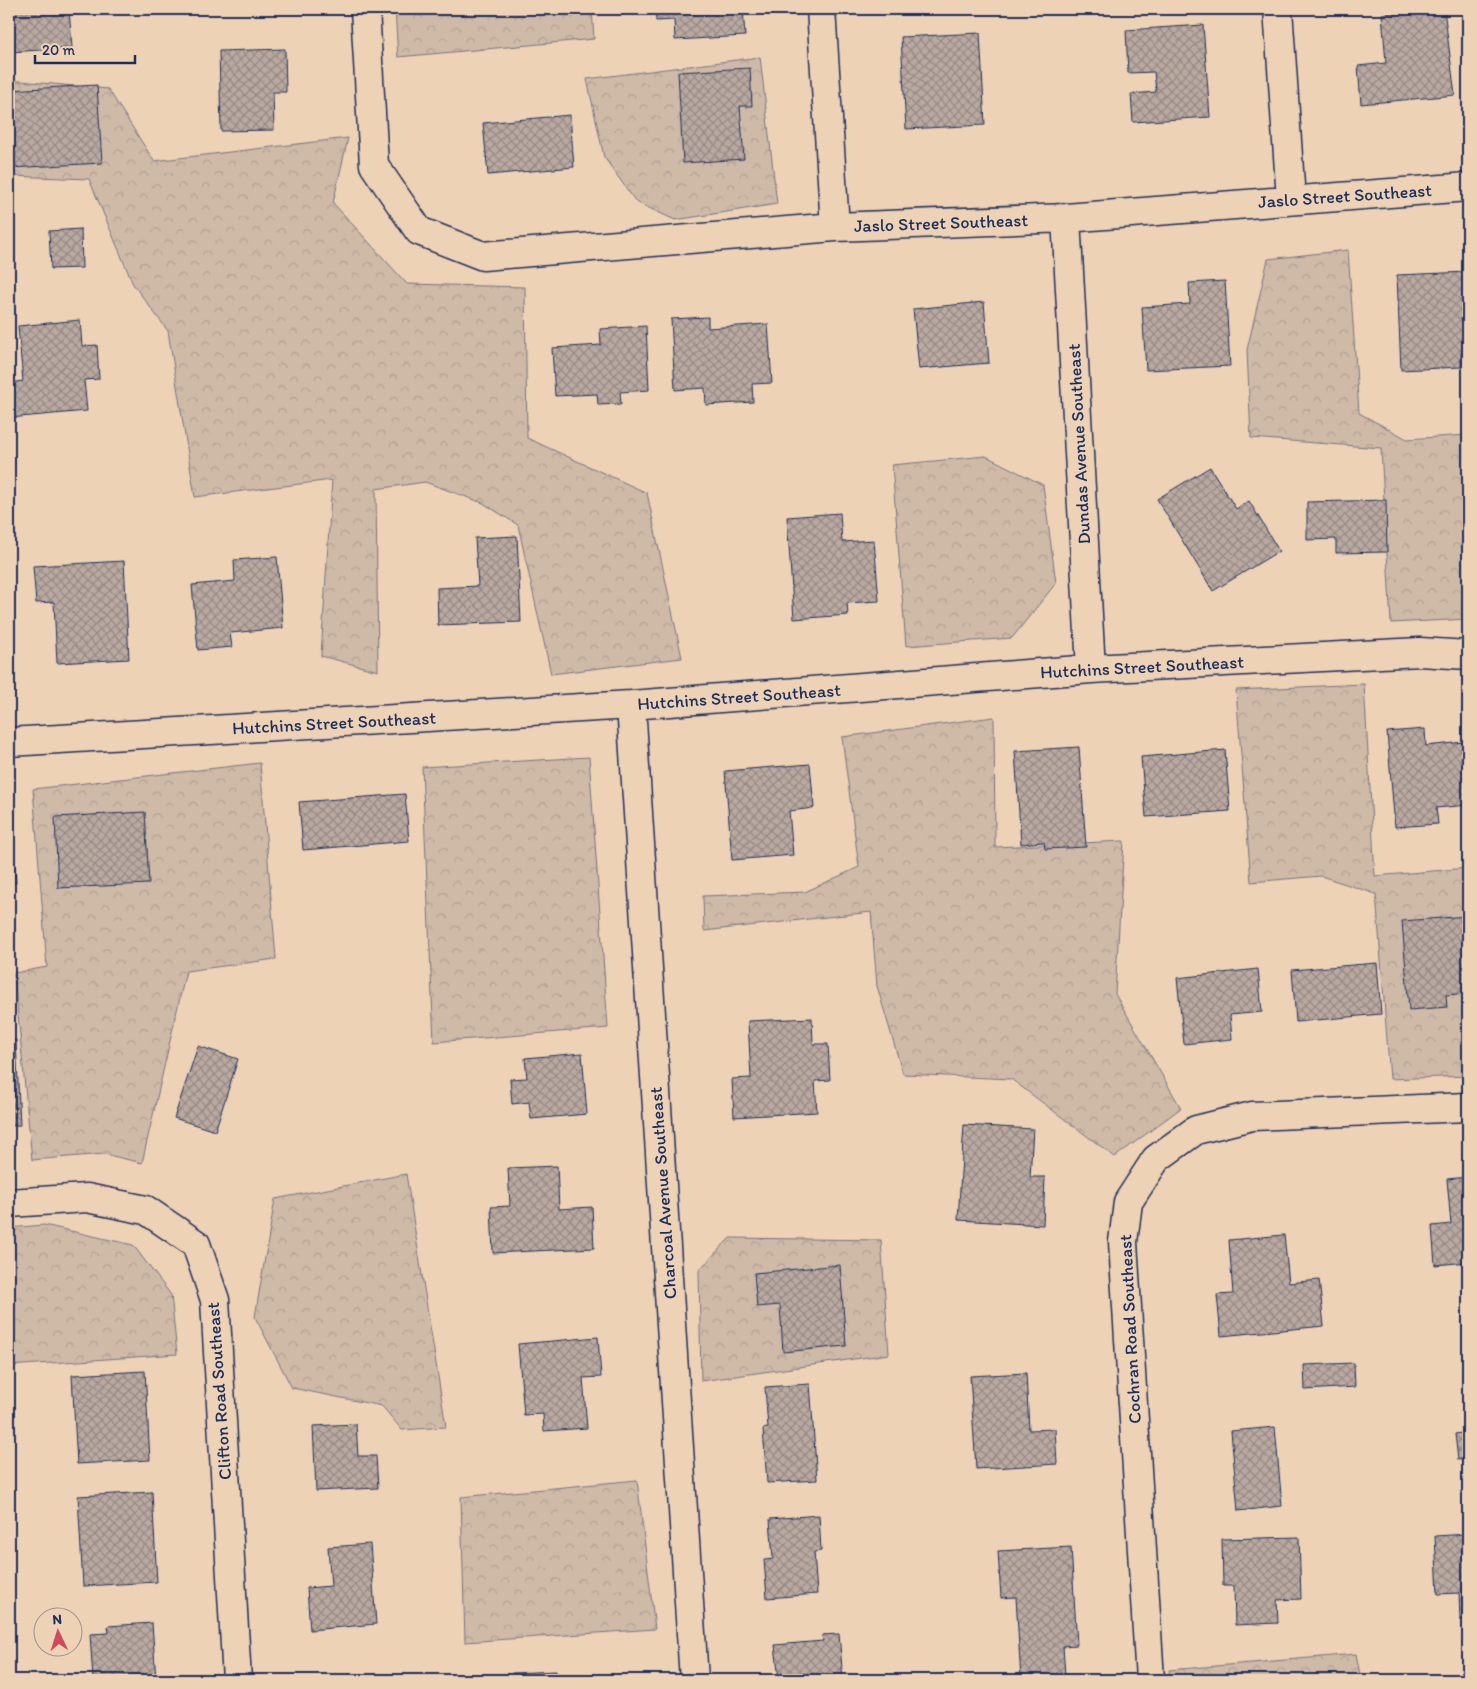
<svg xmlns="http://www.w3.org/2000/svg" width="1477" height="1689" font-family="Itim,sans-serif">
<style>
.forest{fill:url(#forest-crowns);stroke:#757483}
.building{fill:url(#building-cross-hatch);stroke:#1b2f5e}
.lines{fill:none;stroke-linecap:round;stroke-linejoin:round}
.minor-casing{stroke:#1b2f5e;stroke-width:31}
.minor{stroke:#eed2b5;stroke-width:28}
.labels{text-anchor:middle;stroke-width:4;stroke-linejoin:round;paint-order:stroke}
.street-label{font-size:18px;fill:#1b2f5e;stroke:#eed2b5}
</style>
<defs>
<pattern id="forest-crowns" width="20" height="18" patternUnits="userSpaceOnUse" patternTransform="scale(1.25)"><rect width="20" height="18" fill="#cfbaa8"/><path d="M2 6a3 3 0 1 1 6 0M12 15a3 3 0 1 1 6 0" fill="none" stroke="#b1a093"/></pattern>
<pattern id="building-cross-hatch" width="8" height="8" patternUnits="userSpaceOnUse" patternTransform="scale(1.25)"><rect width="8" height="8" fill="#baa9a0"/><path d="M0 0l8 8M0 8l8-8" fill="none" stroke="#968a86"/></pattern>
</defs>
<rect width="100%" height="100%" fill="#eed2b5"/>
<filter id="ink" filterUnits="userSpaceOnUse"><feTurbulence type="fractalNoise" baseFrequency=".02" numOctaves="2"/><feDisplacementMap in="SourceGraphic" scale="10" xChannelSelector="R" yChannelSelector="G"/><feConvolveMatrix kernelMatrix="1 2 1 2 8 2 1 2 1" color-interpolation-filters="sRGB"/></filter>
<g filter="url(#ink)">
<!-- forest -->
<path class="forest" d="M395 9H592L594 39 398 57Z
M760 57 777 204 675 220 636 202 604 157 587 79Z
M9 80 108 89 154 161 348 138 333 203 407 284 525 287 527 438 647 493 682 658 551 674 518 525 483 503 425 482 376 489 378 671 321 656 332 480 195 497 168 331 133 284 89 179 9 176Z
M1348 250 1359 413 1407 439 1468 435V619L1391 623 1381 448 1251 438 1247 350 1268 259Z
M986 456 1043 485 1056 583 1012 638 906 646 892 465Z
M1364 684 1375 876 1468 868V1076L1390 1079 1376 894 1321 876 1251 882 1236 690Z
M994 717 995 847 1124 841 1115 994 1181 1108 1115 1157 1011 1079 903 1074 877 986 871 912 704 931 703 896 805 892 859 867 842 737Z
M589 757 608 1028 434 1042 422 767Z
M260 763 276 959 186 971 142 1163 104 1154 32 1160 14 973 47 967 33 789Z
M406 1174 446 1427 402 1430 382 1406 292 1388 255 1317 275 1199Z
M44 1225 133 1245 171 1295 177 1354 9 1366V1228Z
M730 1238 881 1240 889 1354 701 1381 699 1270Z
M637 1480 655 1629 465 1642 461 1497Z
M1356 1654 1361 1680H1170L1169 1670Z"/>
<!-- building -->
<path class="building" d="M15 9H69L72 48 9 52V18L15 17Z
M655 9H743L745 36 675 40 674 20 656 21Z
M1444 9 1455 95 1361 104 1358 66 1386 63 1382 14Z
M1203 25 1210 117 1133 122 1131 94 1156 92 1154 72 1128 73 1126 30Z
M980 33 985 125 906 129 901 37Z
M285 49 286 92H273L274 130 221 131 219 51Z
M750 68 752 106H740L744 159 683 163 678 72Z
M97 85 102 163 10 168 9 90Z
M570 115 574 167 488 175 483 123Z
M81 229 82 268 51 269 49 231Z
M1468 272V353H1461V367L1401 370 1397 275Z
M1225 281 1230 366 1146 370 1142 307 1190 304 1189 283Z
M984 302 989 363 919 369 913 309Z
M708 317V328L768 324 772 383 752 384 753 402 706 405 705 388 675 390 671 319Z
M80 320 82 346 97 345 99 379 84 380 87 411 9 418V383L23 381 18 326Z
M646 326 649 390 620 392 621 404 598 405 597 394 555 396 552 348 601 345 600 329Z
M1210 467 1236 509 1249 501 1279 551 1213 591 1157 499Z
M1386 500 1387 552 1336 553V539L1307 540V502Z
M840 513 842 542 874 540 879 601 847 603 848 615 794 619 787 517Z
M517 536 521 622 438 625 437 588 478 586 475 538Z
M277 557 283 628 230 633 232 647 198 650 192 585 235 581 234 560Z
M124 561 129 659 57 663 54 602 36 603 33 566Z
M1425 729 1426 746 1464 742 1468 805 1436 808 1438 824 1395 827 1387 732Z
M1079 747 1086 847 1045 849 1044 842 1021 844 1015 751Z
M1225 750 1230 811 1146 817 1141 757Z
M810 764 814 808 789 811 793 855 732 860 725 771Z
M405 794 409 841 303 850 299 802Z
M145 812 149 884 58 888 55 817Z
M9 822H11L16 883 9 884Z
M1468 916V993L1446 995 1447 1007 1409 1010 1402 921Z
M1377 963 1381 1014 1296 1022 1292 970Z
M1258 969 1262 1012 1230 1015 1232 1039 1184 1044 1177 978Z
M812 1018 813 1044H828L830 1080 815 1081 817 1112 734 1117 732 1079 751 1078 748 1021Z
M16 1040 20 1125 9 1126V1041Z
M198 1046 238 1059 215 1131 174 1118Z
M582 1053 587 1114 531 1119 529 1102 512 1104 510 1079 527 1078 525 1058Z
M964 1125 1033 1129 1030 1177H1045L1043 1225 958 1220Z
M557 1166 559 1209 592 1207 594 1248 493 1253 491 1207 510 1206 508 1168Z
M1468 1177V1262L1435 1265 1432 1226 1451 1224 1447 1179Z
M1284 1235 1289 1283 1319 1280 1324 1326 1221 1336 1217 1295 1233 1294 1229 1240Z
M840 1265 846 1346 783 1352 780 1305 757 1307 754 1273Z
M598 1337 601 1377 583 1378 587 1428 544 1431 543 1414 524 1415 518 1344Z
M1354 1363 1355 1387 1305 1390 1304 1365Z
M145 1371 150 1460 77 1464 72 1375Z
M1026 1373 1029 1430 1055 1429 1057 1464 976 1469 970 1376Z
M810 1384 817 1480 767 1483 763 1429 768 1428 765 1387Z
M356 1424 358 1456H376L378 1488 316 1491 313 1426Z
M1275 1427 1282 1506 1238 1511 1231 1431Z
M1468 1432V1459L1458 1460 1455 1434Z
M152 1492 157 1582 83 1586 78 1496Z
M819 1515 821 1551 814 1552 817 1594 767 1598 764 1560 773 1559 770 1519Z
M1468 1534V1619L1460 1620 1459 1593 1438 1594 1435 1536Z
M1299 1537 1301 1599 1277 1600 1278 1623 1235 1625 1234 1586H1223L1222 1539Z
M370 1544 376 1624 310 1630 307 1588 331 1586 328 1547Z
M1071 1547 1077 1645 1063 1646 1065 1675H1075L1076 1680H1021L1016 1597 1001 1598 998 1551Z
M152 1623 156 1680H93L90 1634 109 1633 108 1626Z
M839 1634 843 1680H779L775 1645 823 1641 822 1635Z
M556 1671 557 1680H513L512 1673Z"/>
<g class="lines">
<!-- minor casing -->
<g class="minor-casing">
<path id="minor" d="M365 9 374 165 419 231 483 256 835 227 1066 218 1468 187
M821 9 835 227
M1278 9 1291 200
M1066 218 1091 669
M631 705 694 1680
M9 742 631 705 1091 669 1420 652 1468 655
M9 1203 87 1198 146 1210 196 1244 215 1300 237 1680
M1150 1680 1123 1242 1128 1202 1156 1159 1196 1130 1252 1116 1468 1107"/>
</g>
<!-- minor -->
<use href="#minor" class="minor"/>
</g>
</g>
<g class="labels">
<!-- street labels -->
<g class="street-label">
<text transform="translate(1345 196) rotate(-4)" y="6">Jaslo Street Southeast</text>
<text transform="translate(941 223) rotate(-2)" y="6">Jaslo Street Southeast</text>
<text transform="translate(1079 444) rotate(-93)" y="6">Dundas Avenue Southeast</text>
<text transform="translate(1142 667) rotate(-3)" y="6">Hutchins Street Southeast</text>
<text transform="translate(739 697) rotate(-4)" y="6">Hutchins Street Southeast</text>
<text transform="translate(334 723) rotate(-3)" y="6">Hutchins Street Southeast</text>
<text transform="translate(663 1193) rotate(-94)" y="6">Charcoal Avenue Southeast</text>
<text transform="translate(1130 1329) rotate(-93)" y="6">Cochran Road Southeast</text>
<text transform="translate(219 1391) rotate(-94)" y="6">Clifton Road Southeast</text>
</g>
</g>
<!-- margin -->
<rect width="1477" height="1689" fill="none" stroke="#eed2b5" stroke-width="30"/>
<rect x="15" y="15" width="1447" height="1659" fill="none" stroke="#1b2f5e" stroke-width="2" filter="url(#ink)"/>
<!-- north arrow -->
<g transform="translate(58 1632) rotate(356)"><circle r="24" fill="#eed2b5" stroke="#9a9192"/>
<path d="M0-4L9 19L0 12L-9 19Z" fill="#d1495b"/>
<text y="-8" font-size="14" font-weight="bold" text-anchor="middle" fill="#1b2f5e">N</text>
</g>
<!-- scale -->
<path d="M35 55v8h100v-8" fill="none" stroke="#1b2f5e" stroke-width="2.5"/>
<text x="42" y="55" font-size="15" fill="#1b2f5e" stroke="#eed2b5" stroke-width="4" paint-order="stroke">20 m</text>
</svg>
